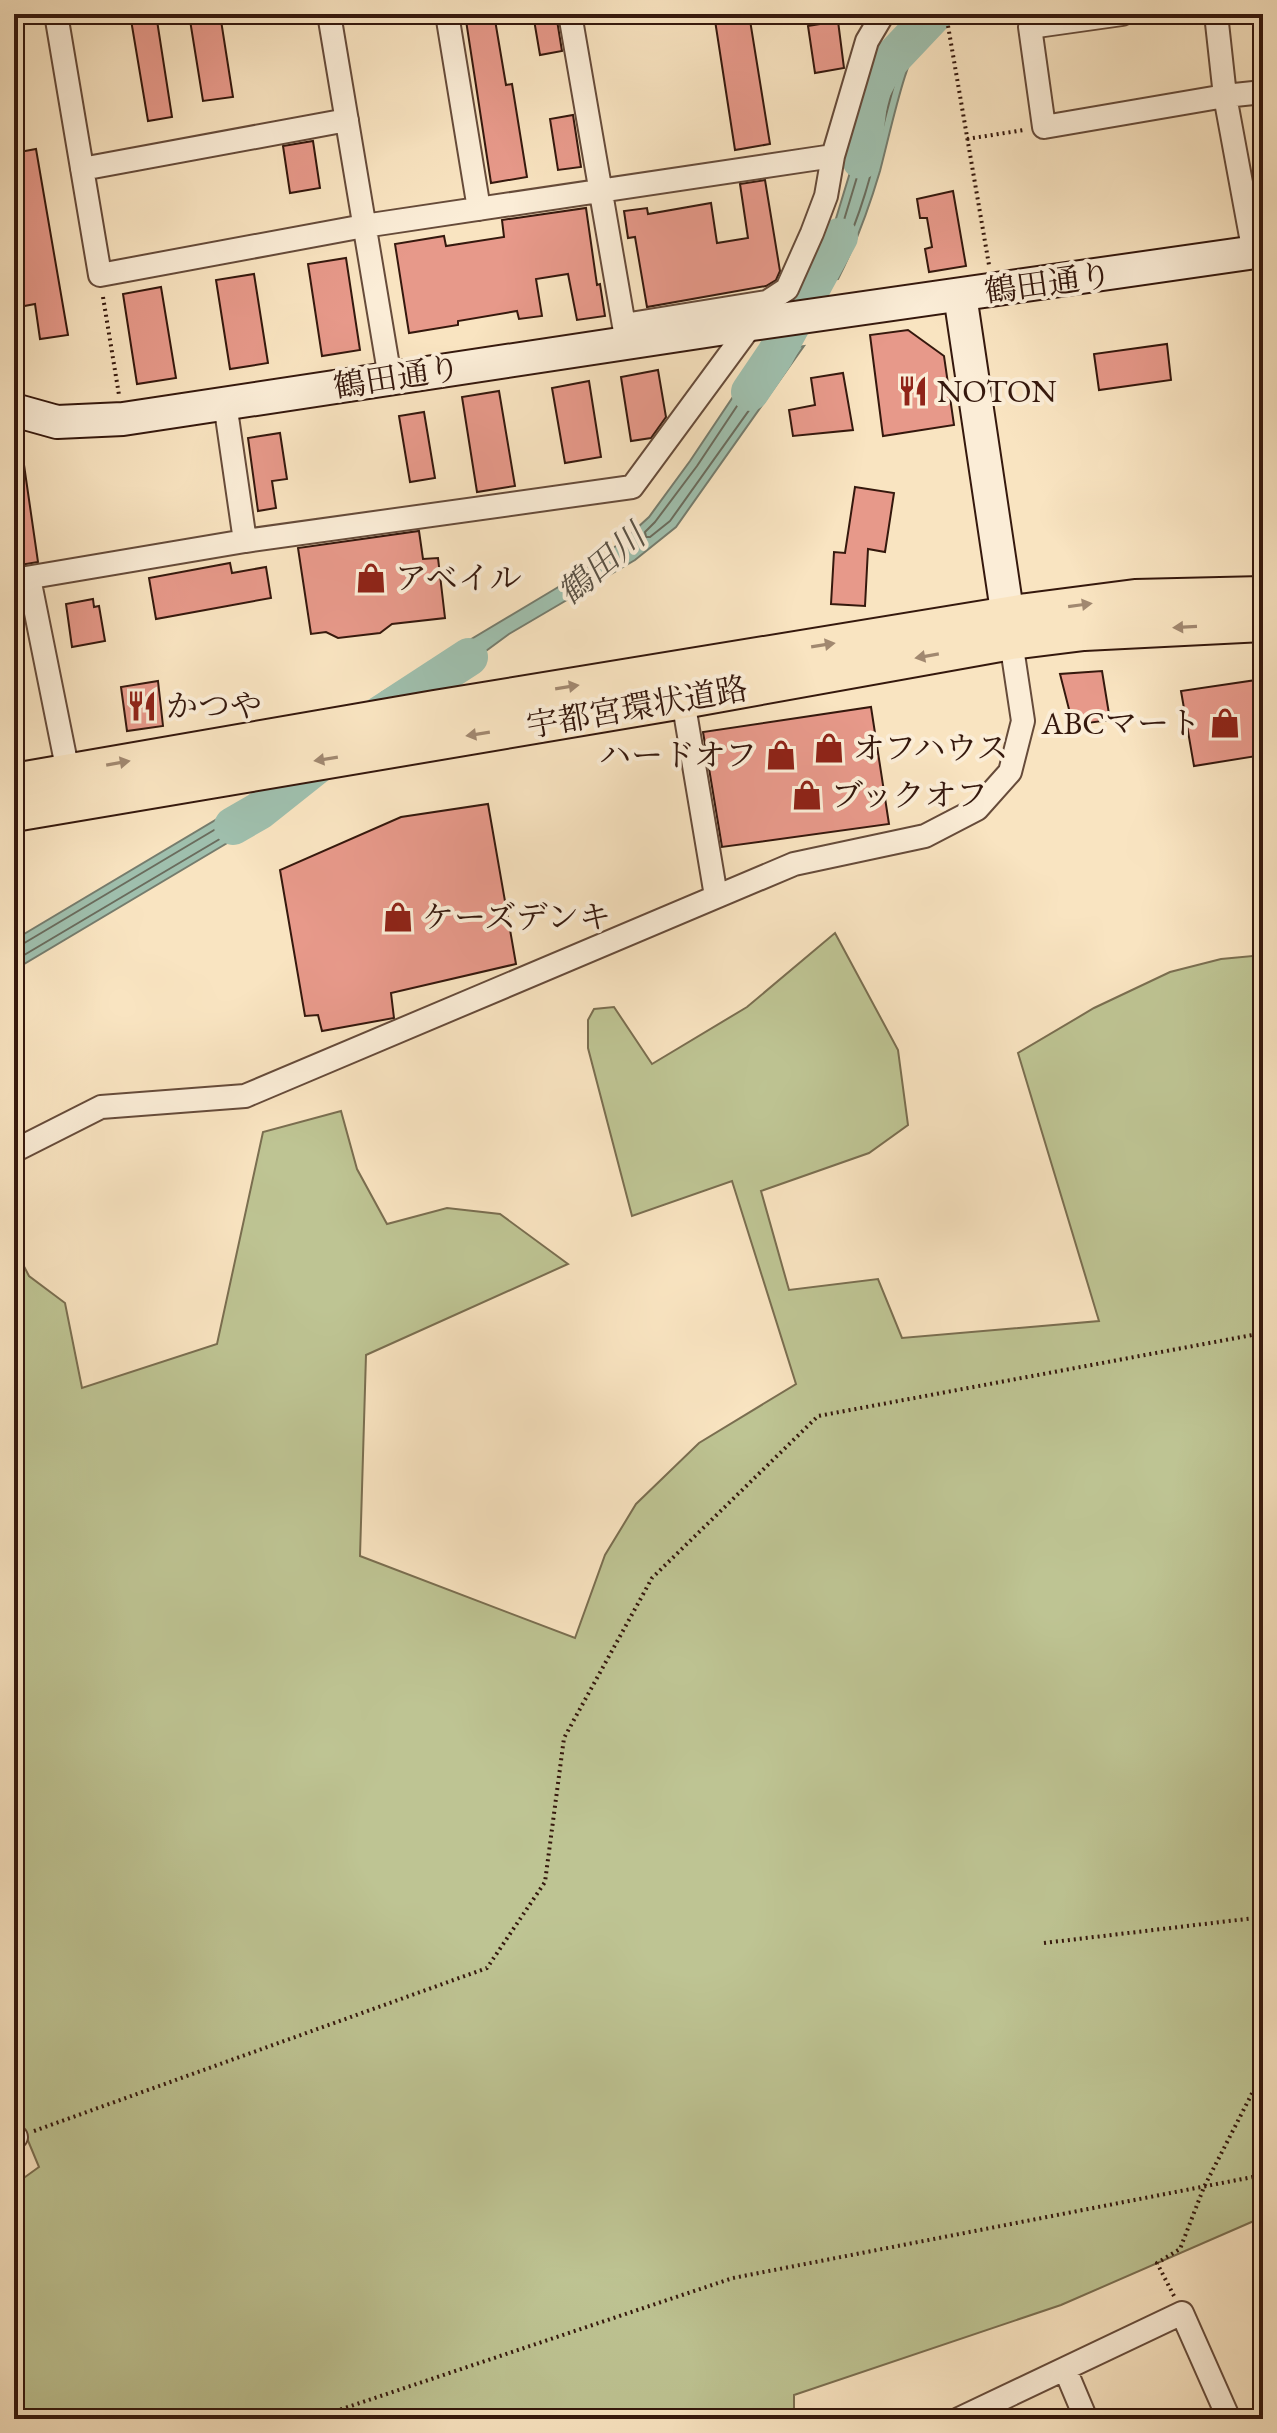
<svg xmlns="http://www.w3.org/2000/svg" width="1277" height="2433" font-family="'EB Garamond','Noto Serif JP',serif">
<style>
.green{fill:#bec493;stroke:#7a6e50;stroke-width:2}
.water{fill:#9fbfad;stroke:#757c6d;stroke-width:2}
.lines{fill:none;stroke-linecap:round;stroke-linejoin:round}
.shore{stroke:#6a6c5d;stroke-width:2}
.river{stroke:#9fbfad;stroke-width:38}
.building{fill:#e7998a;stroke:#35180d;stroke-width:2}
.street-casing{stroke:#664b3a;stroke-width:26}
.secondary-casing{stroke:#35180d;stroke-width:36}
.primary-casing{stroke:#35180d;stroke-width:40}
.path{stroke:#35180d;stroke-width:4;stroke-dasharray:2 4;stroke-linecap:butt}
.street{stroke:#fbedd7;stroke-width:22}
.secondary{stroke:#fbedd7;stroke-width:32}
.primary{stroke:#f9e4c1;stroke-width:36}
.oneway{fill:#a18870}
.labels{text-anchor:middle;stroke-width:8;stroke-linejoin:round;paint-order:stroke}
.street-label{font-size:32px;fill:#35180d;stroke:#fbedd7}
.poi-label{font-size:32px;fill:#35180d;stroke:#fbedd7;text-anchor:start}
.water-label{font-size:34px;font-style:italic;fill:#5a5245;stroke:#fbedd7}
</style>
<rect width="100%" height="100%" fill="#f9e4c1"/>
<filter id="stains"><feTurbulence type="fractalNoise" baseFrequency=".0025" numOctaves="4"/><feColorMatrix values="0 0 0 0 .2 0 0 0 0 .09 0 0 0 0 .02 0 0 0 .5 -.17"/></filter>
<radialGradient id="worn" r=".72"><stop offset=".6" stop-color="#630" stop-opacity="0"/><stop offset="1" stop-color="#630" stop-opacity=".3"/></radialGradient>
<!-- green -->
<path class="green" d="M835 933 898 1050 908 1125 869 1153 761 1191 789 1290 878 1279 902 1338 1099 1321 1018 1053 1094 1008 1170 972 1221 959 1263 955V2217L1061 2305 794 2395V2419H14V2185L39 2167 14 2107V1247L29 1276 65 1303 82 1388 217 1344 263 1132 341 1111 357 1169 387 1224 447 1208 500 1214 568 1264 366 1355 360 1556 575 1638 605 1555 636 1504 699 1443 796 1384 732 1181 632 1216 588 1048V1020L594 1009 614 1007 652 1064 747 1007Z"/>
<!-- water -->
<path class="water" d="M908 14H931C904 63 894 117 880 171 869 208 856 244 838 279L810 282 827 248 890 41Z
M804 346 676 527 635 560 509 634 441 684 381 693 560 586 593 564 626 538 649 517 690 461 763 352Z
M290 797 244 833 14 970V940L244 803Z"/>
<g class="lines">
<!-- shore -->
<path class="shore" d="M903 38 907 43C882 113 874 189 841 256L837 258 834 253 897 45Z
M778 358 782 360V364L670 521 650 537H646L645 532 655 522 697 466 767 361Z
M14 946 21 945 246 811 253 812 252 817 240 827 14 961"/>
<!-- river -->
<path class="river" d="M861 160 869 95 883 68 934 14
M750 392 775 355 839 237
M233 826 259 811 380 715 469 657"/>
</g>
<!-- building -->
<path class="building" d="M130 14H156L172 117 148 121Z
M189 14H220L233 97 203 101Z
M465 14H494L506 85 512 84 527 177 491 183Z
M533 14H556L562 51 540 55Z
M714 14H749L770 144 735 150Z
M838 21 844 68 815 73 808 26Z
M573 115 581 167 558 170 550 119Z
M313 141 320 188 290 193 283 146Z
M36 149 68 335 40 339 35 304 14 308V153Z
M765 180 780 271 776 280 766 286 647 307 635 237 628 238 624 211 647 208 648 214 711 203 717 243 748 238 740 184Z
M953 191 966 266 929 272 925 249 932 247 927 218H920L917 199Z
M586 208 597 285 600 284 605 316 577 320 568 274 536 279 542 316 519 319 517 311 458 321V325L409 333 395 244 444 236 446 246 504 237 502 220Z
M346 258 360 350 322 356 308 264Z
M254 274 268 363 230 369 216 280Z
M161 287 176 378 137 384 123 294Z
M908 330 944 356 954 425 883 436 870 335Z
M1167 344 1171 380 1099 390 1094 354Z
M658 370 666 417 651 438 631 441 621 377Z
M843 373 853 430 793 436 789 410 815 405 811 378Z
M589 381 601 457 565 463 552 388Z
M499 391 515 486 477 492 462 397Z
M424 412 435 478 410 482 399 416Z
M280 433 287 479 272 481 276 508 258 511 248 438Z
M24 465 38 562 14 566V466Z
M855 487 894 493 885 552 868 549 865 606 831 604 834 552 845 553Z
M419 531 423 559 438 558 445 618 392 624 380 633 338 638 326 632 311 634 298 548Z
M230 563 232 573 266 567 271 598 156 619 149 578Z
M93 599 94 607 99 606 105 641 72 647 66 604Z
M1102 671 1110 720 1073 725 1060 674Z
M1263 679V755L1194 766 1181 691Z
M158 681 163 726 127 731 121 687Z
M871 707 889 824 722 847 703 732Z
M488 804 516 964 391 993 394 1018 322 1031 318 1015 305 1016 280 870 401 817Z"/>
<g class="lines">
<!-- street casing -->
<g class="street-casing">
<path id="street" d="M56 14 100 275 364 226 833 156 867 41 883 14
M329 14 390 378
M447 14 479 209
M570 14 627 343
M1122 14 1030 27 1044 127 1225 96 1263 92
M1216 14 1225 96 1254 253
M82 169 347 120
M624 325 767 302 787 289 812 233 826 196 833 156
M225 403 245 541
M29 578 68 772
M14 580 245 541 632 487 752 324
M683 700 716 896
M14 1151 101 1107 245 1096 794 864 925 836 977 809 1010 772 1023 721 1011 641
M14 2138 16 2137
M1065 2369 1086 2419
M959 2419 1182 2313 1229 2419"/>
</g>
<!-- secondary casing -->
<g class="secondary-casing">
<path id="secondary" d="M960 295 1011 638
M14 410 57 422 123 419 752 324 1263 251"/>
</g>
<!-- primary casing -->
<g class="primary-casing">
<path id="primary" d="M14 782 435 709 1027 612 1135 598 1263 595
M14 813 683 700 1011 641 1084 632 1263 623"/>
</g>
<!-- path -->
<path class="path" d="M946 14 989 265
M967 139 1024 130
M103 297 119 395
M1044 1943 1263 1917
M34 2131 487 1968 545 1882 564 1738 652 1578 818 1416 1263 1333
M1174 2296 1157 2263 1180 2249 1204 2187 1263 2072
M312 2419 733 2278 1263 2175"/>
<!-- street -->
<use href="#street" class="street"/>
<!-- secondary -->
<use href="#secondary" class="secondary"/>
<!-- primary -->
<use href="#primary" class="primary"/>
</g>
<!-- one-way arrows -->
<defs><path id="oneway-solid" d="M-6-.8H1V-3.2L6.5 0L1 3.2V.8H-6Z" transform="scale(2)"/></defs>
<g class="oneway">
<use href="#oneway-solid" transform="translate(1080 605) rotate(-8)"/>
<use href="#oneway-solid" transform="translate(1185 627) rotate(177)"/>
<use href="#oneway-solid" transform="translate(823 645) rotate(-9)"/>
<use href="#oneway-solid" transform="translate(927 656) rotate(170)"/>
<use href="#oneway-solid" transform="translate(567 687) rotate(-9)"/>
<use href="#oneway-solid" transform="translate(478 734) rotate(171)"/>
<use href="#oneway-solid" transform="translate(326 759) rotate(171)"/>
<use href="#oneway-solid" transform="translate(118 763) rotate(-10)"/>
</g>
<!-- icons -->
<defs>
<g id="restaurant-bare" transform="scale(2.4)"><path d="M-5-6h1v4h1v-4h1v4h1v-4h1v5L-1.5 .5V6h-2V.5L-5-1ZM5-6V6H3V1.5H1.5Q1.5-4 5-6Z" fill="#8f2418" stroke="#fbedd7" stroke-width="2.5" paint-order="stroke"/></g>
<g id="shop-bare" transform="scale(2.4)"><path d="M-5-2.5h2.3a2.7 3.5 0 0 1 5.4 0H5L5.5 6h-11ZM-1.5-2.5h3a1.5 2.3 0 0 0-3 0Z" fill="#8f2418" stroke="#fbedd7" stroke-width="2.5" paint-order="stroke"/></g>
</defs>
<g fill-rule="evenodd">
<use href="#restaurant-bare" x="913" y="391"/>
<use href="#shop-bare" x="371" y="578"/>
<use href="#restaurant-bare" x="142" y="706"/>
<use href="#shop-bare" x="1225" y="723"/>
<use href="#shop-bare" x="829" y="748"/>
<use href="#shop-bare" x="781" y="755"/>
<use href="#shop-bare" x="807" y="795"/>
<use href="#shop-bare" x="398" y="917"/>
</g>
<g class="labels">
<!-- street labels -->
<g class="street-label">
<text transform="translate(1048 283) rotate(-8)" y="11">鶴田通り</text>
<text transform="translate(397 377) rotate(-9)" y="11">鶴田通り</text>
<text transform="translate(637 707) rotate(-10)" y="11">宇都宮環状道路</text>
</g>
<!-- poi labels -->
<g class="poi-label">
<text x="937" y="402">NOTON</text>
<text x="395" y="589">アベイル</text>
<text x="166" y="717">かつや</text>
<text x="1201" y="734" text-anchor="end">ABCマート</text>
<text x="853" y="759">オフハウス</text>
<text x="757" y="766" text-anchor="end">ハードオフ</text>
<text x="831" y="806">ブックオフ</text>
<text x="422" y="928">ケーズデンキ</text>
</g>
<!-- water labels -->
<g class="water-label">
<text transform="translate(601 564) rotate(-41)" y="12">鶴田川</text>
</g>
</g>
<!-- margin -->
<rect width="1277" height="2433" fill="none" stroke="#f9e4c1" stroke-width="48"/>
<rect x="16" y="16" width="1245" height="2401" fill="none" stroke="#35180d" stroke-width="4"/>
<rect x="24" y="24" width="1229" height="2385" fill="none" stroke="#35180d" stroke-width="2"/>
<rect width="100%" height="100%" filter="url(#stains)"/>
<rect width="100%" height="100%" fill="url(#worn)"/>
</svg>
